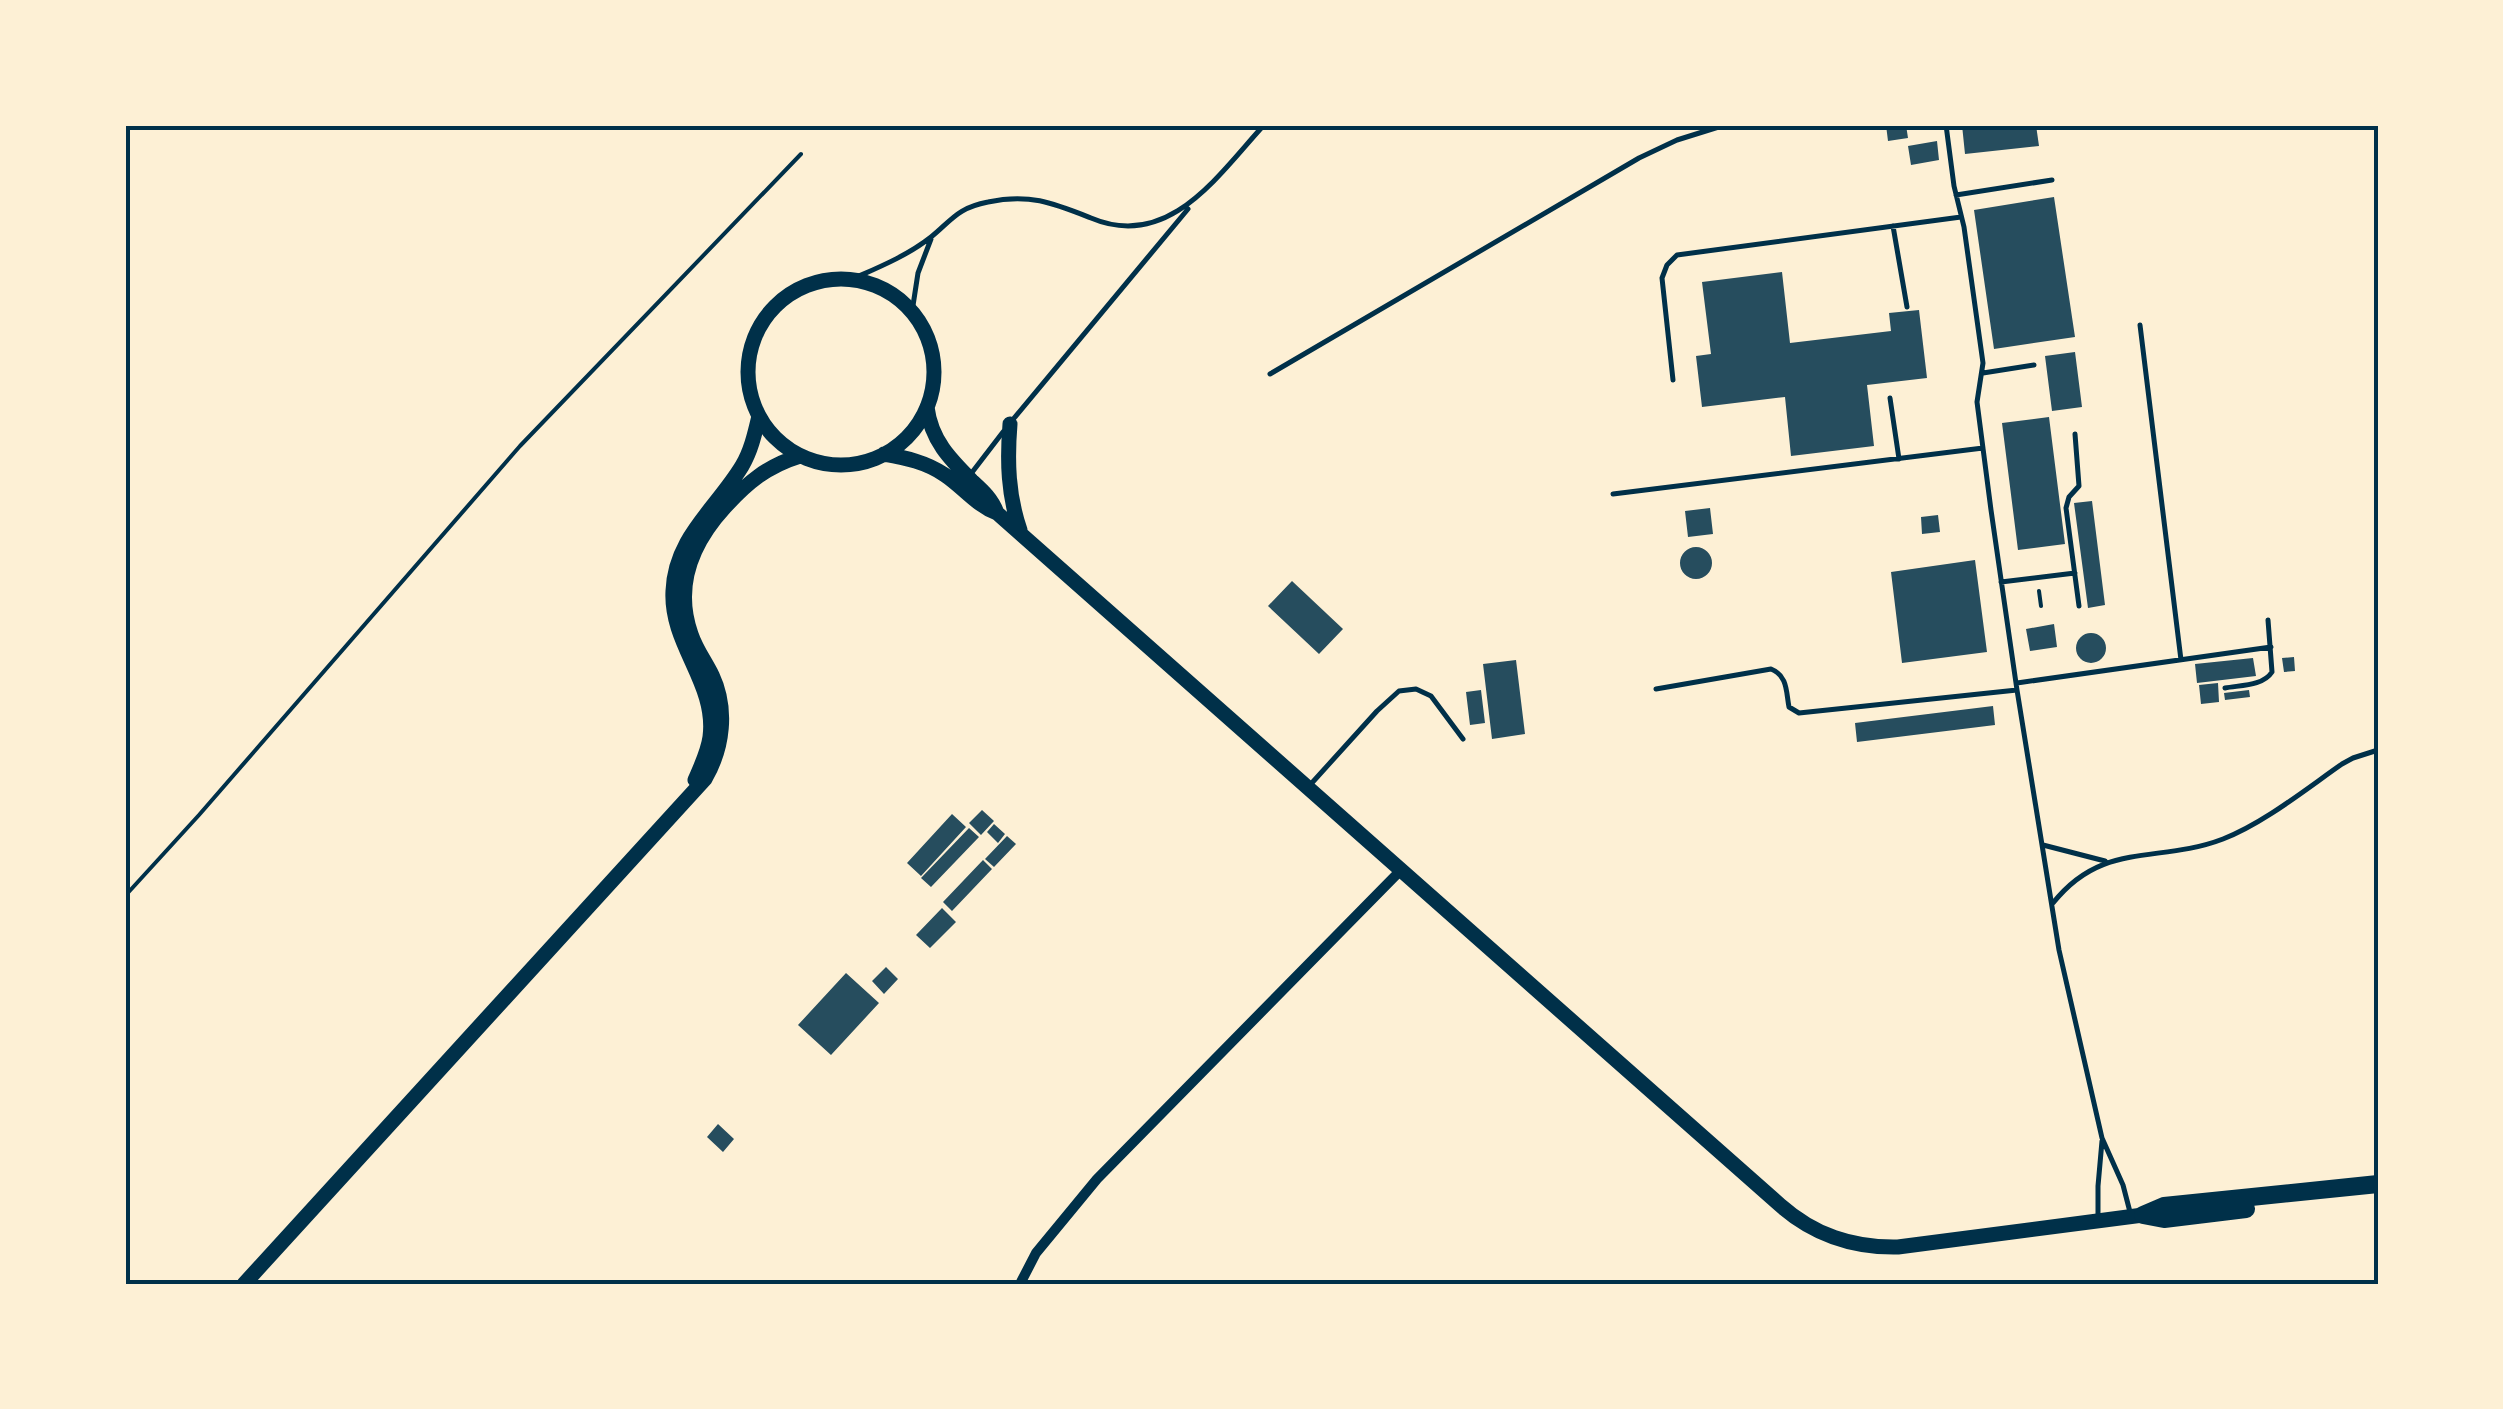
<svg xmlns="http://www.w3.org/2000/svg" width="2503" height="1409" font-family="Lora,serif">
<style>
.building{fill:#264d5e}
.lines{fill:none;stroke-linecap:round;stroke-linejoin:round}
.path{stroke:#003049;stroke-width:4}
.service{stroke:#003049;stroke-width:5}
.minor{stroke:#003049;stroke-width:10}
.secondary{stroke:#003049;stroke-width:15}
.primary{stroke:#003049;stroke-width:18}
.neatline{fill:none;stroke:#003049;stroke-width:4}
</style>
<rect width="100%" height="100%" fill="#fdf0d5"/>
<!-- building -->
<path class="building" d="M1886 125H1906L1908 138 1888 141Z
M1962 125H2036L2039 146 1965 154Z
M1937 141 1939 160 1911 165 1908 146Z
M2054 197 2075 337 1994 349 1974 210Z
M1782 272 1790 343 1891 331 1889 313 1919 310 1927 378 1867 385 1874 446 1791 456 1785 397 1702 407 1696 356 1711 354 1702 282Z
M2075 352 2082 407 2052 411 2045 356Z
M2049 417 2065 544 2018 550 2002 423Z
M2092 501 2105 605 2088 608 2074 503Z
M1710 508 1713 534 1688 537 1685 511Z
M1938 515 1940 532 1922 534 1921 517Z
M1680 563a16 16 0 1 1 32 0a16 16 0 1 1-32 0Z
M1975 560 1987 652 1902 663 1891 572Z
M1292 581 1343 629 1319 654 1268 606Z
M2054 624 2057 647 2030 651 2026 629Z
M2076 648a15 15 0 1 1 30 0a15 15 0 1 1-30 0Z
M2294 657 2295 671 2284 672 2282 658Z
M2253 658 2256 676 2197 683 2195 664Z
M1516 660 1525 734 1492 739 1483 664Z
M2218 683 2219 702 2201 704 2199 685Z
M1481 690 1485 723 1470 725 1466 692Z
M2249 690 2250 697 2225 700 2224 693Z
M1993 706 1995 725 1857 742 1855 723Z
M982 810 994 821 981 835 969 823Z
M952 814 966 827 921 876 907 863Z
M994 824 1005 834 998 843 987 832Z
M969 828 979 837 931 887 921 878Z
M1007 836 1016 844 994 867 985 859Z
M983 860 992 869 952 911 943 902Z
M942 908 956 922 930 948 916 935Z
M886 967 898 979 884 994 872 981Z
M846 973 879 1003 831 1055 798 1025Z
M718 1124 734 1139 723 1152 707 1137Z"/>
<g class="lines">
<!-- path -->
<path class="path" d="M2039 591 2041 606
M125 896 199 815 520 446 801 154"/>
<!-- service -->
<path class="service" d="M1946 125 1954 186 1964 227 1983 363 1977 402 1991 510 2017 690 2059 950 2102 1138 2123 1185 2130 1212
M1956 195 2052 180
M1893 226 1907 307
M850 280C877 268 907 256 931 237 952 220 957 208 988 202 1029 193 1053 203 1091 218 1169 251 1218 175 1264 125
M912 312 918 273 931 239
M2140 325 2181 660
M1983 373 2034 365
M1270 374 1639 158 1677 140 1725 125
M1673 380 1662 278 1667 265 1677 255 1961 217
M1890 398 1899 459
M1010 423 1188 209
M2075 434 2079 486 2069 497 2066 508 2079 606
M970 475 1003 432
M1613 494 1983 448
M2001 582 2075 573
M2017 683 2271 647
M2225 688C2241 685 2263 686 2272 672L2268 620
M1656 689 1771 669C1788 676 1786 692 1789 707L1799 713 2017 690
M1310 785 1377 711 1399 691 1416 689 1431 696 1463 739
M2043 845 2105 861
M2053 903C2103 840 2158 864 2223 839 2264 823 2306 789 2342 764L2353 758 2378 750
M2098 1220V1186L2102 1141"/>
<!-- minor -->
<path class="minor" d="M1020 1284 1036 1253 1097 1179 1401 870"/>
<!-- secondary -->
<path class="secondary" d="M748 372a93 93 0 1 1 186 0a93 93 0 1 1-186 0Z
M927 407C931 440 950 459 972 481 983 491 992 499 997 513
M1010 424C1007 461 1008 495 1020 530
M884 454C906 458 926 462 945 475 963 487 976 505 997 513L1780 1205C1814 1235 1852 1248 1898 1247L2143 1215
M695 780C701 766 708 752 710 737 717 683 670 645 673 591 675 537 716 509 742 466 751 451 755 433 759 416
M244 1284 705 779C723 748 728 709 712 675 705 661 696 649 691 634 674 586 692 543 725 507 747 483 767 466 800 456"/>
<!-- primary -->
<path class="primary" d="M2143 1215 2164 1206 2378 1184
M2143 1215 2164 1219 2246 1209"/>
</g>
<!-- border -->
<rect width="2503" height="1409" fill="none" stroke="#fdf0d5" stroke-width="255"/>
<rect x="128" y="128" width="2248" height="1154" class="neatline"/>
</svg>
